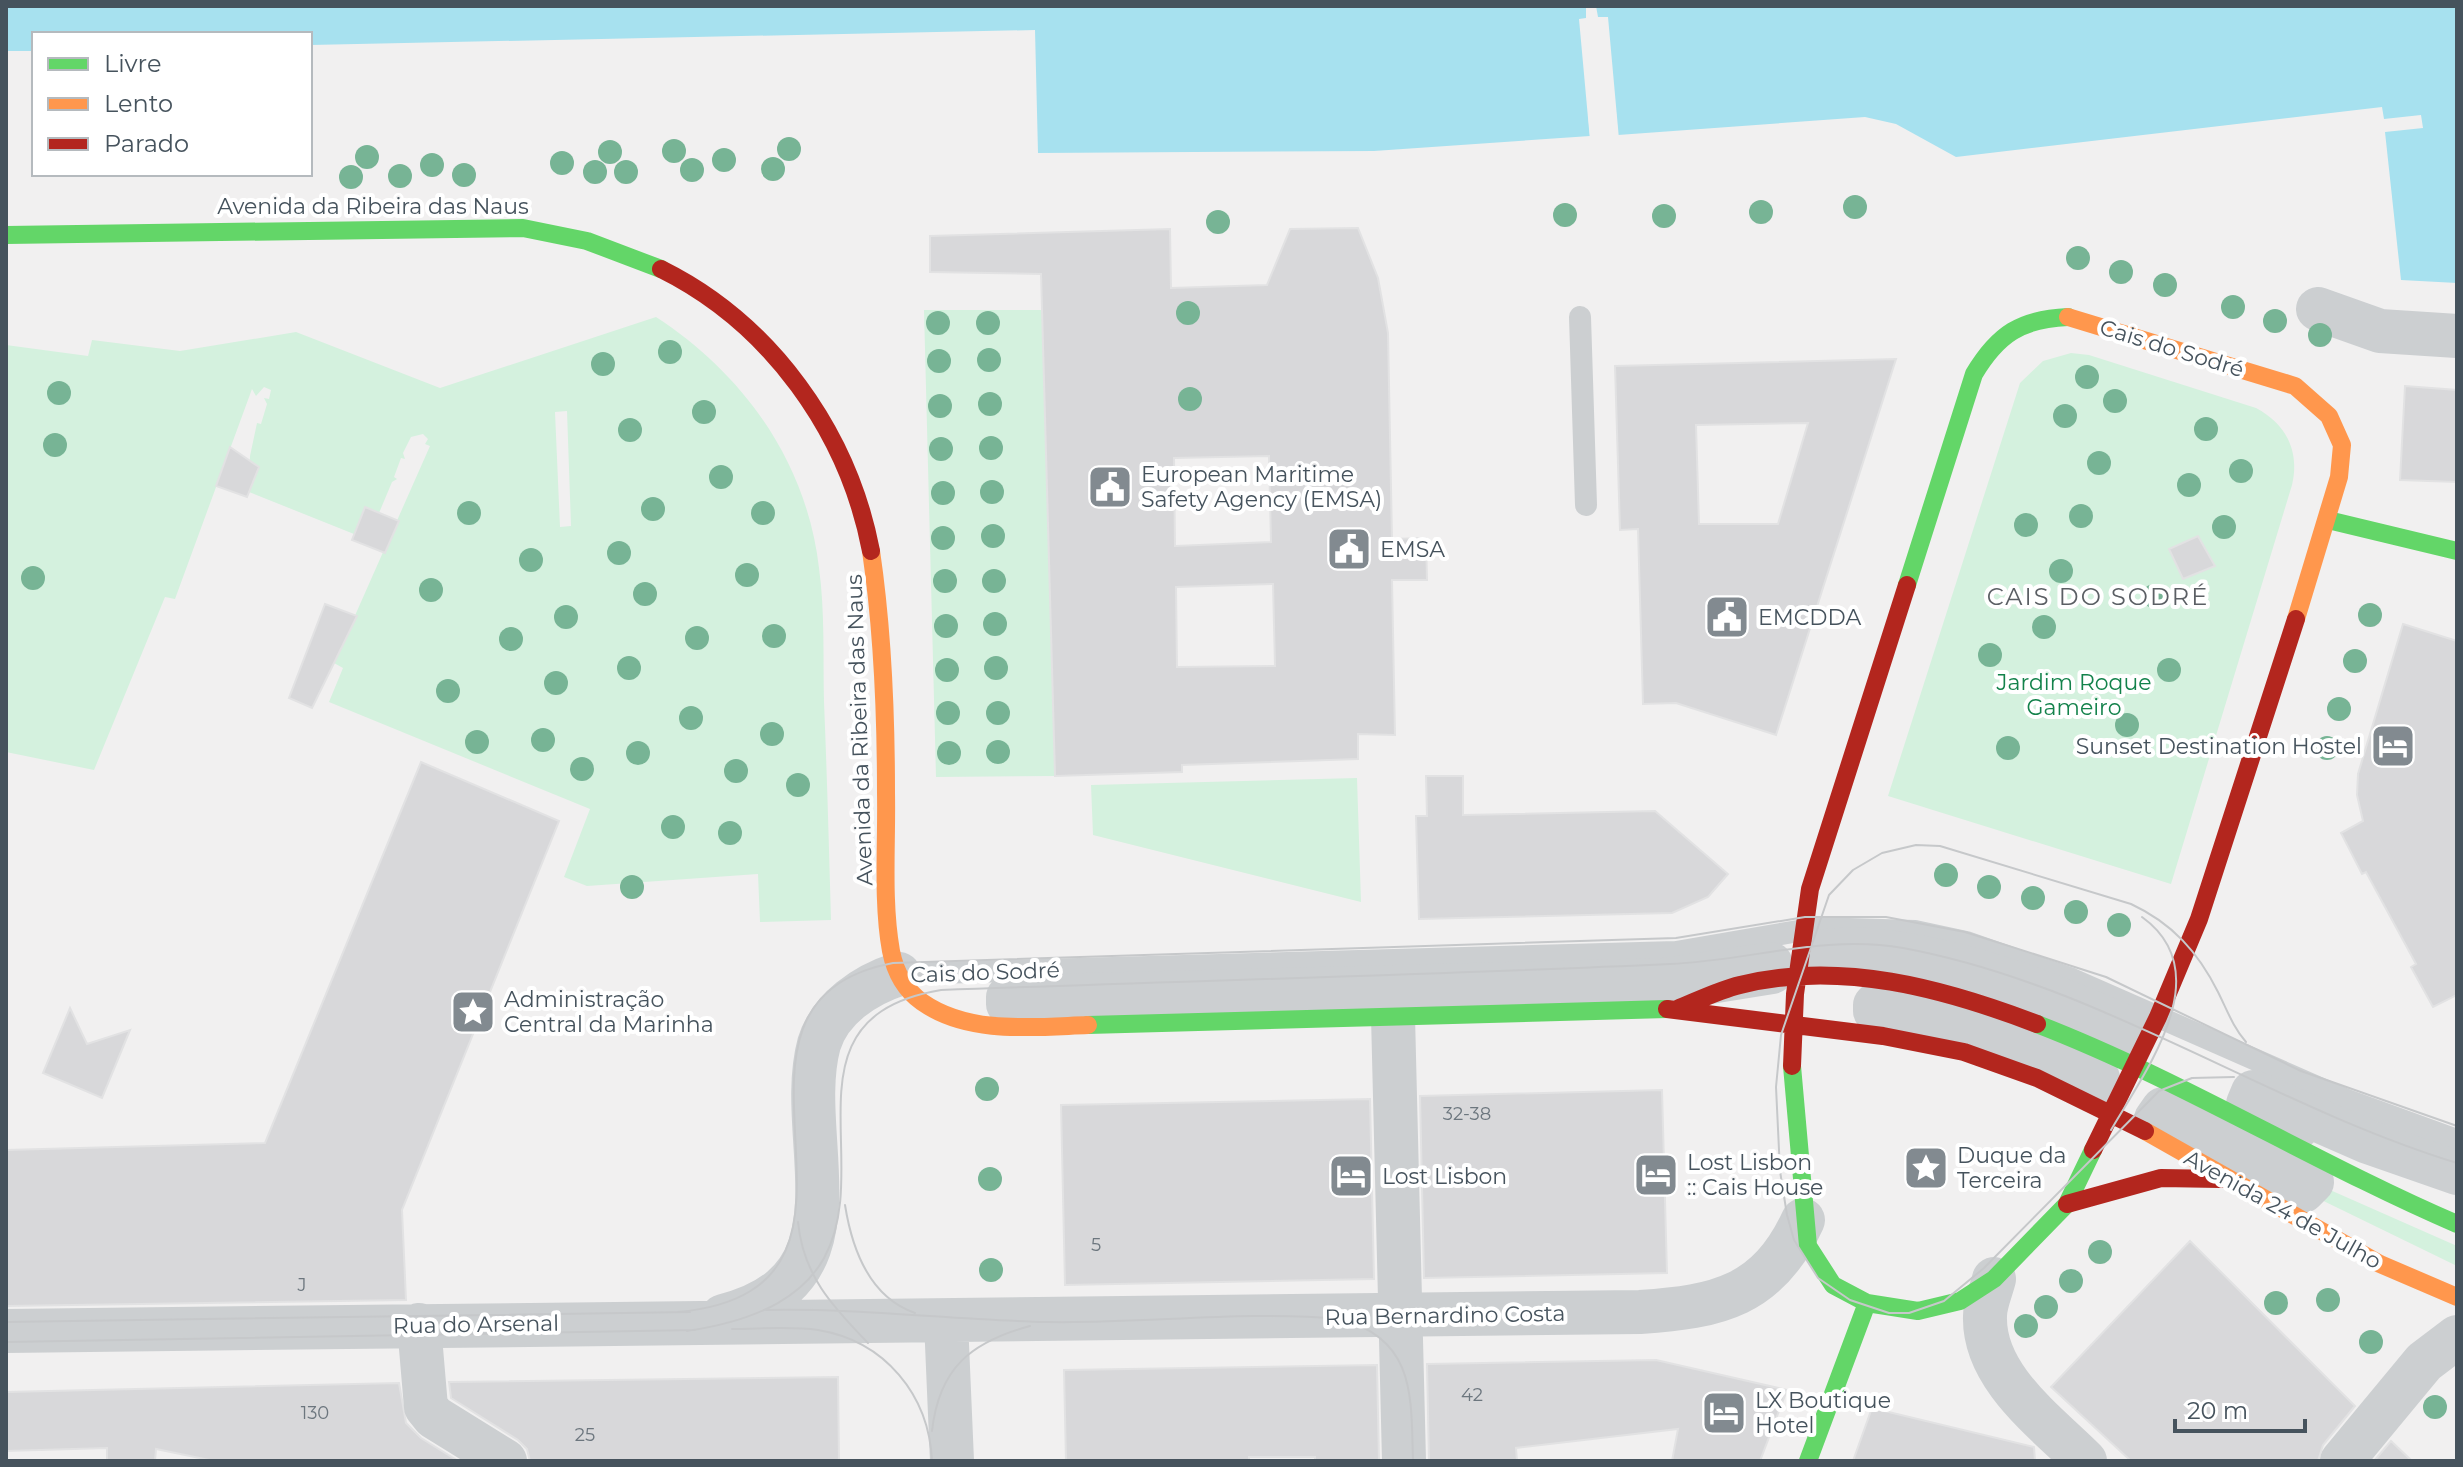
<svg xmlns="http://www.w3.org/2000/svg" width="2463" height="1467" font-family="Montserrat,sans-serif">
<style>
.green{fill:#d4f1de;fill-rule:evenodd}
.water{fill:#a7e1ef}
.pier{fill:#f1f0f0}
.building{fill:#d8d8da;stroke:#e2e2e3;stroke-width:2;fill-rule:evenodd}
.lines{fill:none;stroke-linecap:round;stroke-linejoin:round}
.lane{stroke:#cccfd1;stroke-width:22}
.street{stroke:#cccfd1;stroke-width:44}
.fast{stroke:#63d668;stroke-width:18}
.slow{stroke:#ff974d;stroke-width:18}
.jam{stroke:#b3261e;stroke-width:18}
.tram{stroke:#c6c8ca;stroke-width:2}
.tree{fill:#77b495}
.labels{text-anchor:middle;stroke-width:8;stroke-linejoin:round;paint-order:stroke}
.number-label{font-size:18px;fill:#6c767e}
.street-label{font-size:22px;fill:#46535d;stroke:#fff}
.poi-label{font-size:22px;fill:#46535d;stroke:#fff;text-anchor:start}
.park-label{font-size:22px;fill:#13824b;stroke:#fff}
.neighbourhood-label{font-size:24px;letter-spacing:2px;fill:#5b5f64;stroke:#fff}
</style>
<rect width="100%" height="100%" fill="#f1f0f0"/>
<!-- green -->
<path class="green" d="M924 310H1042L1055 776 936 777Z
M656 317C744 374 807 463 819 568 825 612 823 658 824 702 827 775 829 847 831 920L760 922 758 874 587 886 564 877 590 809 329 702 343 668 334 663 430 446 425 444 428 439 423 434 411 437 403 453 405 459 401 458 394 477 397 479 392 482 379 513 365 507 354 534 249 492 250 456 257 423 261 424 267 404 264 398 269 399 271 390 264 387 256 396 252 389 175 599 165 597 94 770 6 752V345L88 356 92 340 180 351 296 332 440 388ZM567 411 571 526 560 527 555 412Z
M2071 353 2089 355 2256 408C2286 424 2300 451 2292 485L2171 884 1888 796 2020 383 2043 361Z
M1357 778 1361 902 1093 835 1091 785Z
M2312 1182 2457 1246V1266L2303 1191Z"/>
<!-- water -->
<path class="water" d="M6 6H2457V283L2401 280 2385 132 2423 128 2421 115 2384 119 2382 107 1956 157 1896 124 1865 117 1618 135 1616 112 1588 114 1590 136 1374 151 1038 153 1035 30 310 45V34H34V51H6Z"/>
<!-- pier -->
<path class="pier" d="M1586 6H1596L1598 17H1608L1619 139 1614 136 1612 116 1592 118 1594 136 1590 140 1579 19 1586 18Z"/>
<!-- building -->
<path class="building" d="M1358 228 1378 278 1388 333 1392 539 1426 538 1427 580H1392L1395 735 1358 734V759L1182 765V772L1055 776 1041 274 930 272V236L1170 229 1171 288 1267 285 1290 229ZM1269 456 1271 542 1175 546 1174 458ZM1273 584 1275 666 1177 667 1176 587Z
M1896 359 1776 735 1676 703 1643 704 1638 529 1620 530 1615 366ZM1808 423 1778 524H1699L1696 425Z
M2405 386 2457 390V482L2400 480Z
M230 447 259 467 247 497 216 486Z
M365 507 399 521 385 553 352 540Z
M2198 536 2215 566 2183 579 2169 549Z
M325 604 357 616 312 708 289 698Z
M2403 624 2457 641V995L2433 1007 2411 967 2416 964 2366 872 2362 874 2341 833 2363 821 2357 795 2358 774Z
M421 762 559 821 402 1210 406 1300 6 1306V1150L265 1143Z
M1426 776H1463V815L1655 811 1728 874 1708 897 1672 913 1419 919 1416 816H1427Z
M70 1008 87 1044 130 1030 102 1098 43 1073Z
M1662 1090 1667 1273 1424 1278 1420 1096Z
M1370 1099 1374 1279 1065 1285 1061 1105Z
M2190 1241 2355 1406 2323 1445 2318 1461H2131L2051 1387Z
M1656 1360 1787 1390 1760 1461H1672L1678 1429 1516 1448 1517 1461H1429L1427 1364Z
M1377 1365 1379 1461H1315V1457H1249V1461H1066L1064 1370Z
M838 1377 839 1461H530L527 1449 518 1440 451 1398 449 1382Z
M399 1383 406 1423 421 1438 458 1461H214L156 1449 155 1461H107V1448L6 1451V1392Z
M1872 1408 2034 1447 2035 1461H1853Z
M2391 1441 2412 1461H2374Z"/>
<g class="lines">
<!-- lane -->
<path class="lane" d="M1580 317 1586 505
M899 974 1676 952 1816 928 1915 931 1966 942 2072 979 2347 1100 2457 1140"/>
<!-- street -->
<path class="street" d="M2318 309 2380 331 2457 336
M1855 949C1954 955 2041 990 2131 1029L2127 1038C2024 991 1943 956 1828 959L1826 951Z
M1771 964 1772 972 1660 990 1008 1004V997L1664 980Z
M1875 1005C1944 1003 2044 1036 2098 1078L2097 1084C2024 1052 1954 1025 1875 1011Z
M1393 1016 1404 1461
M2163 1109 2312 1182 2303 1191 2156 1119Z
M2297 1128 2248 1104 2253 1092 2368 1142 2457 1173
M1994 1279C1991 1291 1985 1304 1985 1316 1983 1377 2046 1422 2085 1461
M723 1316C872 1279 793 1140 819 1044 830 1008 865 985 899 974
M946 1321 952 1461
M419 1325 426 1407 434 1417 505 1461
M6 1331 1640 1312C1718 1307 1768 1296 1803 1220
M2342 1461 2424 1362 2457 1337"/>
<!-- fast -->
<path class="fast" d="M6 235 523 228 587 241 661 269
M2328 520 2457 551
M1907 585 1974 374C1998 334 2021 319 2068 317
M2037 1024C2182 1080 2315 1163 2457 1224
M1088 1025 1667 1009
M1792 1066 1808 1246 1833 1285 1867 1303 1918 1311 1960 1301 1994 1279 2067 1204 2093 1150
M1808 1461 1867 1303"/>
<!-- slow -->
<path class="slow" d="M2068 317 2295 386 2329 416 2342 445 2339 477 2296 619
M871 551C883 632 886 711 886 793 887 844 882 901 891 951 895 971 905 990 922 1002 969 1035 1034 1027 1088 1025
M2145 1131 2380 1264 2457 1297"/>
<!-- jam -->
<path class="jam" d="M661 269C770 323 848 431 871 551
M1667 1009 1883 1036 1964 1052 2037 1078 2145 1131
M1677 1009C1697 1001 1719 990 1740 985 1840 960 1943 988 2037 1024
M1792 1066 1795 994 1810 889 1907 585
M2093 1150 2158 1017 2199 919 2296 619
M2067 1204 2161 1178 2220 1179"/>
<!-- tram -->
<path class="tram" d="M2234 1077 2192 1078 2159 1091 1984 1268 1944 1301 1909 1313H1889L1850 1300 1818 1278 1794 1240 1787 1215 1780 1171 1776 1087 1781 1035 1829 895 1853 870 1882 853 1916 845 1940 846 2131 904C2172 923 2198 952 2218 992 2227 1010 2233 1027 2246 1042
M2111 1130C2145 1071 2220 973 2142 917
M845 1205C852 1249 869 1297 915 1313
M798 1222C803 1275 832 1306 868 1343
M766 1310C860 1308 953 1320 1047 1322 1144 1324 1244 1310 1341 1319 1416 1340 1411 1397 1413 1461
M678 1312C923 1289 675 1004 893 963L1676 938 1805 917H1886L1965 932 2106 977 2301 1071 2457 1126
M6 1322 690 1312
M732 1329C760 1329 790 1326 818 1330 885 1341 929 1395 932 1461
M687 1331C983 1287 718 1027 941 990 1184 981 1427 975 1670 964 1748 961 1824 934 1903 948 2099 984 2268 1105 2457 1163
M6 1342 696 1330
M932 1431C939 1368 971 1342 1030 1326"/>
</g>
<!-- trees -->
<g class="tree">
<circle cx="789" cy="149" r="12"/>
<circle cx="674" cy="151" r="12"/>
<circle cx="610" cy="152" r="12"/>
<circle cx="367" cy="157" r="12"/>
<circle cx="724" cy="160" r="12"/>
<circle cx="562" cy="163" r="12"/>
<circle cx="432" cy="165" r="12"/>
<circle cx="773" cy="169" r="12"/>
<circle cx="692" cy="170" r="12"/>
<circle cx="595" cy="172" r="12"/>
<circle cx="626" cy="172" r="12"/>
<circle cx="464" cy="175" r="12"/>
<circle cx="400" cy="176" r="12"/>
<circle cx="351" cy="177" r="12"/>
<circle cx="1855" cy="207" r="12"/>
<circle cx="1761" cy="212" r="12"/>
<circle cx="1565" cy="215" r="12"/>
<circle cx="1664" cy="216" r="12"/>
<circle cx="1218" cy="222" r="12"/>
<circle cx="2078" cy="258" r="12"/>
<circle cx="2121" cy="272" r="12"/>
<circle cx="2165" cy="285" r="12"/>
<circle cx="2233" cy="307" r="12"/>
<circle cx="1188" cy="313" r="12"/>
<circle cx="2275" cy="321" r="12"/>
<circle cx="938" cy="323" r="12"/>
<circle cx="988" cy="323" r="12"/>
<circle cx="2320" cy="335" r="12"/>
<circle cx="670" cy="352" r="12"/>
<circle cx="989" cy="360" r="12"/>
<circle cx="939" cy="361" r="12"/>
<circle cx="603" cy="364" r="12"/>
<circle cx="2087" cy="377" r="12"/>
<circle cx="59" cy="393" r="12"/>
<circle cx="1190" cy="399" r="12"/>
<circle cx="2115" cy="401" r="12"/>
<circle cx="990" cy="404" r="12"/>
<circle cx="940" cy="406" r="12"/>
<circle cx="704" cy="412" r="12"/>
<circle cx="2065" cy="416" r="12"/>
<circle cx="2206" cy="429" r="12"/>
<circle cx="630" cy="430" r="12"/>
<circle cx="55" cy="445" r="12"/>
<circle cx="991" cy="448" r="12"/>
<circle cx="941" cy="449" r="12"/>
<circle cx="2099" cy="463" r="12"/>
<circle cx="2241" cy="471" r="12"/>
<circle cx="721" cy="477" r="12"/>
<circle cx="2189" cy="485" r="12"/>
<circle cx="992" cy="492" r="12"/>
<circle cx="943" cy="493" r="12"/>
<circle cx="653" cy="509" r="12"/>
<circle cx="469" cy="513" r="12"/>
<circle cx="763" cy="513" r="12"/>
<circle cx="2081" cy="516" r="12"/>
<circle cx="2026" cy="525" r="12"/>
<circle cx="2224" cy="527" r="12"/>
<circle cx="993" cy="536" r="12"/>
<circle cx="943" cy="538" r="12"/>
<circle cx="619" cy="553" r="12"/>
<circle cx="531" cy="560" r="12"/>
<circle cx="2061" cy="571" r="12"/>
<circle cx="747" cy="575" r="12"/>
<circle cx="33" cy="578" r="12"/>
<circle cx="945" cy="581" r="12"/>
<circle cx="994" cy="581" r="12"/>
<circle cx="431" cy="590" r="12"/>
<circle cx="645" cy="594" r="12"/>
<circle cx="2154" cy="596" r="12"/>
<circle cx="2370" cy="615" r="12"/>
<circle cx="566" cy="617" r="12"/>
<circle cx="995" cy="624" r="12"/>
<circle cx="946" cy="626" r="12"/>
<circle cx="2044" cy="627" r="12"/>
<circle cx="774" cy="636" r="12"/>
<circle cx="697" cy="638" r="12"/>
<circle cx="511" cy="639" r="12"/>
<circle cx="1990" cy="655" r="12"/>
<circle cx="2355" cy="661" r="12"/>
<circle cx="629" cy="668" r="12"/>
<circle cx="996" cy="668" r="12"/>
<circle cx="947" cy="670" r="12"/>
<circle cx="2169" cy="670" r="12"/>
<circle cx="556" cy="683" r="12"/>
<circle cx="448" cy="691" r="12"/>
<circle cx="2339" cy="709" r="12"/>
<circle cx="948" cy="713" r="12"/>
<circle cx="998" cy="713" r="12"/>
<circle cx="691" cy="718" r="12"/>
<circle cx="2127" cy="725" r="12"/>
<circle cx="772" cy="734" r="12"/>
<circle cx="543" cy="740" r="12"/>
<circle cx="477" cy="742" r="12"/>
<circle cx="2008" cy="748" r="12"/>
<circle cx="2327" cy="748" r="12"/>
<circle cx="998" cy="752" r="12"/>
<circle cx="638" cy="753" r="12"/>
<circle cx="949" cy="753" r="12"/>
<circle cx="582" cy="769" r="12"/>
<circle cx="736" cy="771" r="12"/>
<circle cx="798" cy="785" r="12"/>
<circle cx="673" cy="827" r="12"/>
<circle cx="730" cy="833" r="12"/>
<circle cx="1946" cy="875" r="12"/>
<circle cx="632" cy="887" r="12"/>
<circle cx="1989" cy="887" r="12"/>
<circle cx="2033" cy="898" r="12"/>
<circle cx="2076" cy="912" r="12"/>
<circle cx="2119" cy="925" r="12"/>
<circle cx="987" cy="1089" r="12"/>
<circle cx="990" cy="1179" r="12"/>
<circle cx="2100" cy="1252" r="12"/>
<circle cx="991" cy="1270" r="12"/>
<circle cx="2071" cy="1281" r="12"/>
<circle cx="2328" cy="1300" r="12"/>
<circle cx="2276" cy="1303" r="12"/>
<circle cx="2046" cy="1307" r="12"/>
<circle cx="2026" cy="1326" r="12"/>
<circle cx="2371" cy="1342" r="12"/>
<circle cx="2435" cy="1407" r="12"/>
</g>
<!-- icons -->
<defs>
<g id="civic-square" transform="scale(2.3)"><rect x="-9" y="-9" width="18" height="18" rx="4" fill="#828a90" stroke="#fff"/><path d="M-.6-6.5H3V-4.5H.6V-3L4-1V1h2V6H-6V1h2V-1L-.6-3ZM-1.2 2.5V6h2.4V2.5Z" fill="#fff"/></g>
<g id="hotel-square" transform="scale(2.3)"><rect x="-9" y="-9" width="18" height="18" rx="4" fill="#828a90" stroke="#fff"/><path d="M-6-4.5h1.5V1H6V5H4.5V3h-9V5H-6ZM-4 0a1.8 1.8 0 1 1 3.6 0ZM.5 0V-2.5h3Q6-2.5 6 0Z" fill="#fff"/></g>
<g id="sight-square" transform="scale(2.3)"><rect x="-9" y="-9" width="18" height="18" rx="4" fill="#828a90" stroke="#fff"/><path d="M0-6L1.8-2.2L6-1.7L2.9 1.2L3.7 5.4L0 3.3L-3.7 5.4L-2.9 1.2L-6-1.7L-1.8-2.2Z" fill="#fff"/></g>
</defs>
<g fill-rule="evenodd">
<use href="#civic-square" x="1110" y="487"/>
<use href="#civic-square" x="1349" y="549"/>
<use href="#civic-square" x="1727" y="617"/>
<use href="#hotel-square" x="2393" y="746"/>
<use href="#sight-square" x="473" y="1012"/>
<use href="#sight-square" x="1926" y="1168"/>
<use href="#hotel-square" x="1656" y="1175"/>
<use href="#hotel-square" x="1351" y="1176"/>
<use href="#hotel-square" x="1724" y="1413"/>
</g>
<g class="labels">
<!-- number labels -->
<g class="number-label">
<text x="1467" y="1120">32-38</text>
<text x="1096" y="1251">5</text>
<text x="302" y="1291">J</text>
<text x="1472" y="1401">42</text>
<text x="315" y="1419">130</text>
<text x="585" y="1441">25</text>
</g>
<!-- street labels -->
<g class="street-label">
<text x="373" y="214">Avenida da Ribeira das Naus</text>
<text transform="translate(2172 348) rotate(17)" y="8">Cais do Sodré</text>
<text transform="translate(859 730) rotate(-92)" y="8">Avenida da Ribeira das Naus</text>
<text transform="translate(985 972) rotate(-2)" y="8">Cais do Sodré</text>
<text transform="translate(2283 1209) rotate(29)" y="8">Avenida 24 de Julho</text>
<text transform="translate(1445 1315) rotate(-1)" y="8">Rua Bernardino Costa</text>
<text transform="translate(476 1324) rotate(-1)" y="8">Rua do Arsenal</text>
</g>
<!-- poi labels -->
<g class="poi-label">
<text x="1141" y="482">European Maritime<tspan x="1141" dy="25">Safety Agency (EMSA)</tspan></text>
<text x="1380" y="557">EMSA</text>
<text x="1758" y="625">EMCDDA</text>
<text x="2362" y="754" text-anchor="end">Sunset Destination Hostel</text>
<text x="504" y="1007">Administração<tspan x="504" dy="25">Central da Marinha</tspan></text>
<text x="1957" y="1163">Duque da<tspan x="1957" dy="25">Terceira</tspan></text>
<text x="1687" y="1170">Lost Lisbon<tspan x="1687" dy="25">:: Cais House</tspan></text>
<text x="1382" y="1184">Lost Lisbon</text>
<text x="1755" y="1408">LX Boutique<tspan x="1755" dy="25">Hotel</tspan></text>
</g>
<!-- park labels -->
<g class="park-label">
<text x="2074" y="690">Jardim Roque<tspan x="2074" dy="25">Gameiro</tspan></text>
</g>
<!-- neighbourhood labels -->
<g class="neighbourhood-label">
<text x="2098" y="605">CAIS DO SODRÉ</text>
</g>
</g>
<!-- border -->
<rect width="2463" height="1467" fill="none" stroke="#46535d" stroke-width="16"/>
<!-- legend -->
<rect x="32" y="32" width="280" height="144" fill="#ffffff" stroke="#b5babe" stroke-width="2"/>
<rect x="48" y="58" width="40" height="12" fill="#63d668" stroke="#b5babe" stroke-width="2"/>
<text x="104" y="72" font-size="24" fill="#46535d">Livre</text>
<rect x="48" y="98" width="40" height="12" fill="#ff974d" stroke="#b5babe" stroke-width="2"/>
<text x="104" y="112" font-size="24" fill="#46535d">Lento</text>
<rect x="48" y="138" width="40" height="12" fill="#b3261e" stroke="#b5babe" stroke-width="2"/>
<text x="104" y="152" font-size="24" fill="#46535d">Parado</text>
<!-- scale -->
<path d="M2175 1419v12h130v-12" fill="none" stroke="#46535d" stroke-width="4"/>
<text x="2187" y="1419" font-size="24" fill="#46535d" stroke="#ffffff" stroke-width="6" paint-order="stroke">20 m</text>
</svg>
